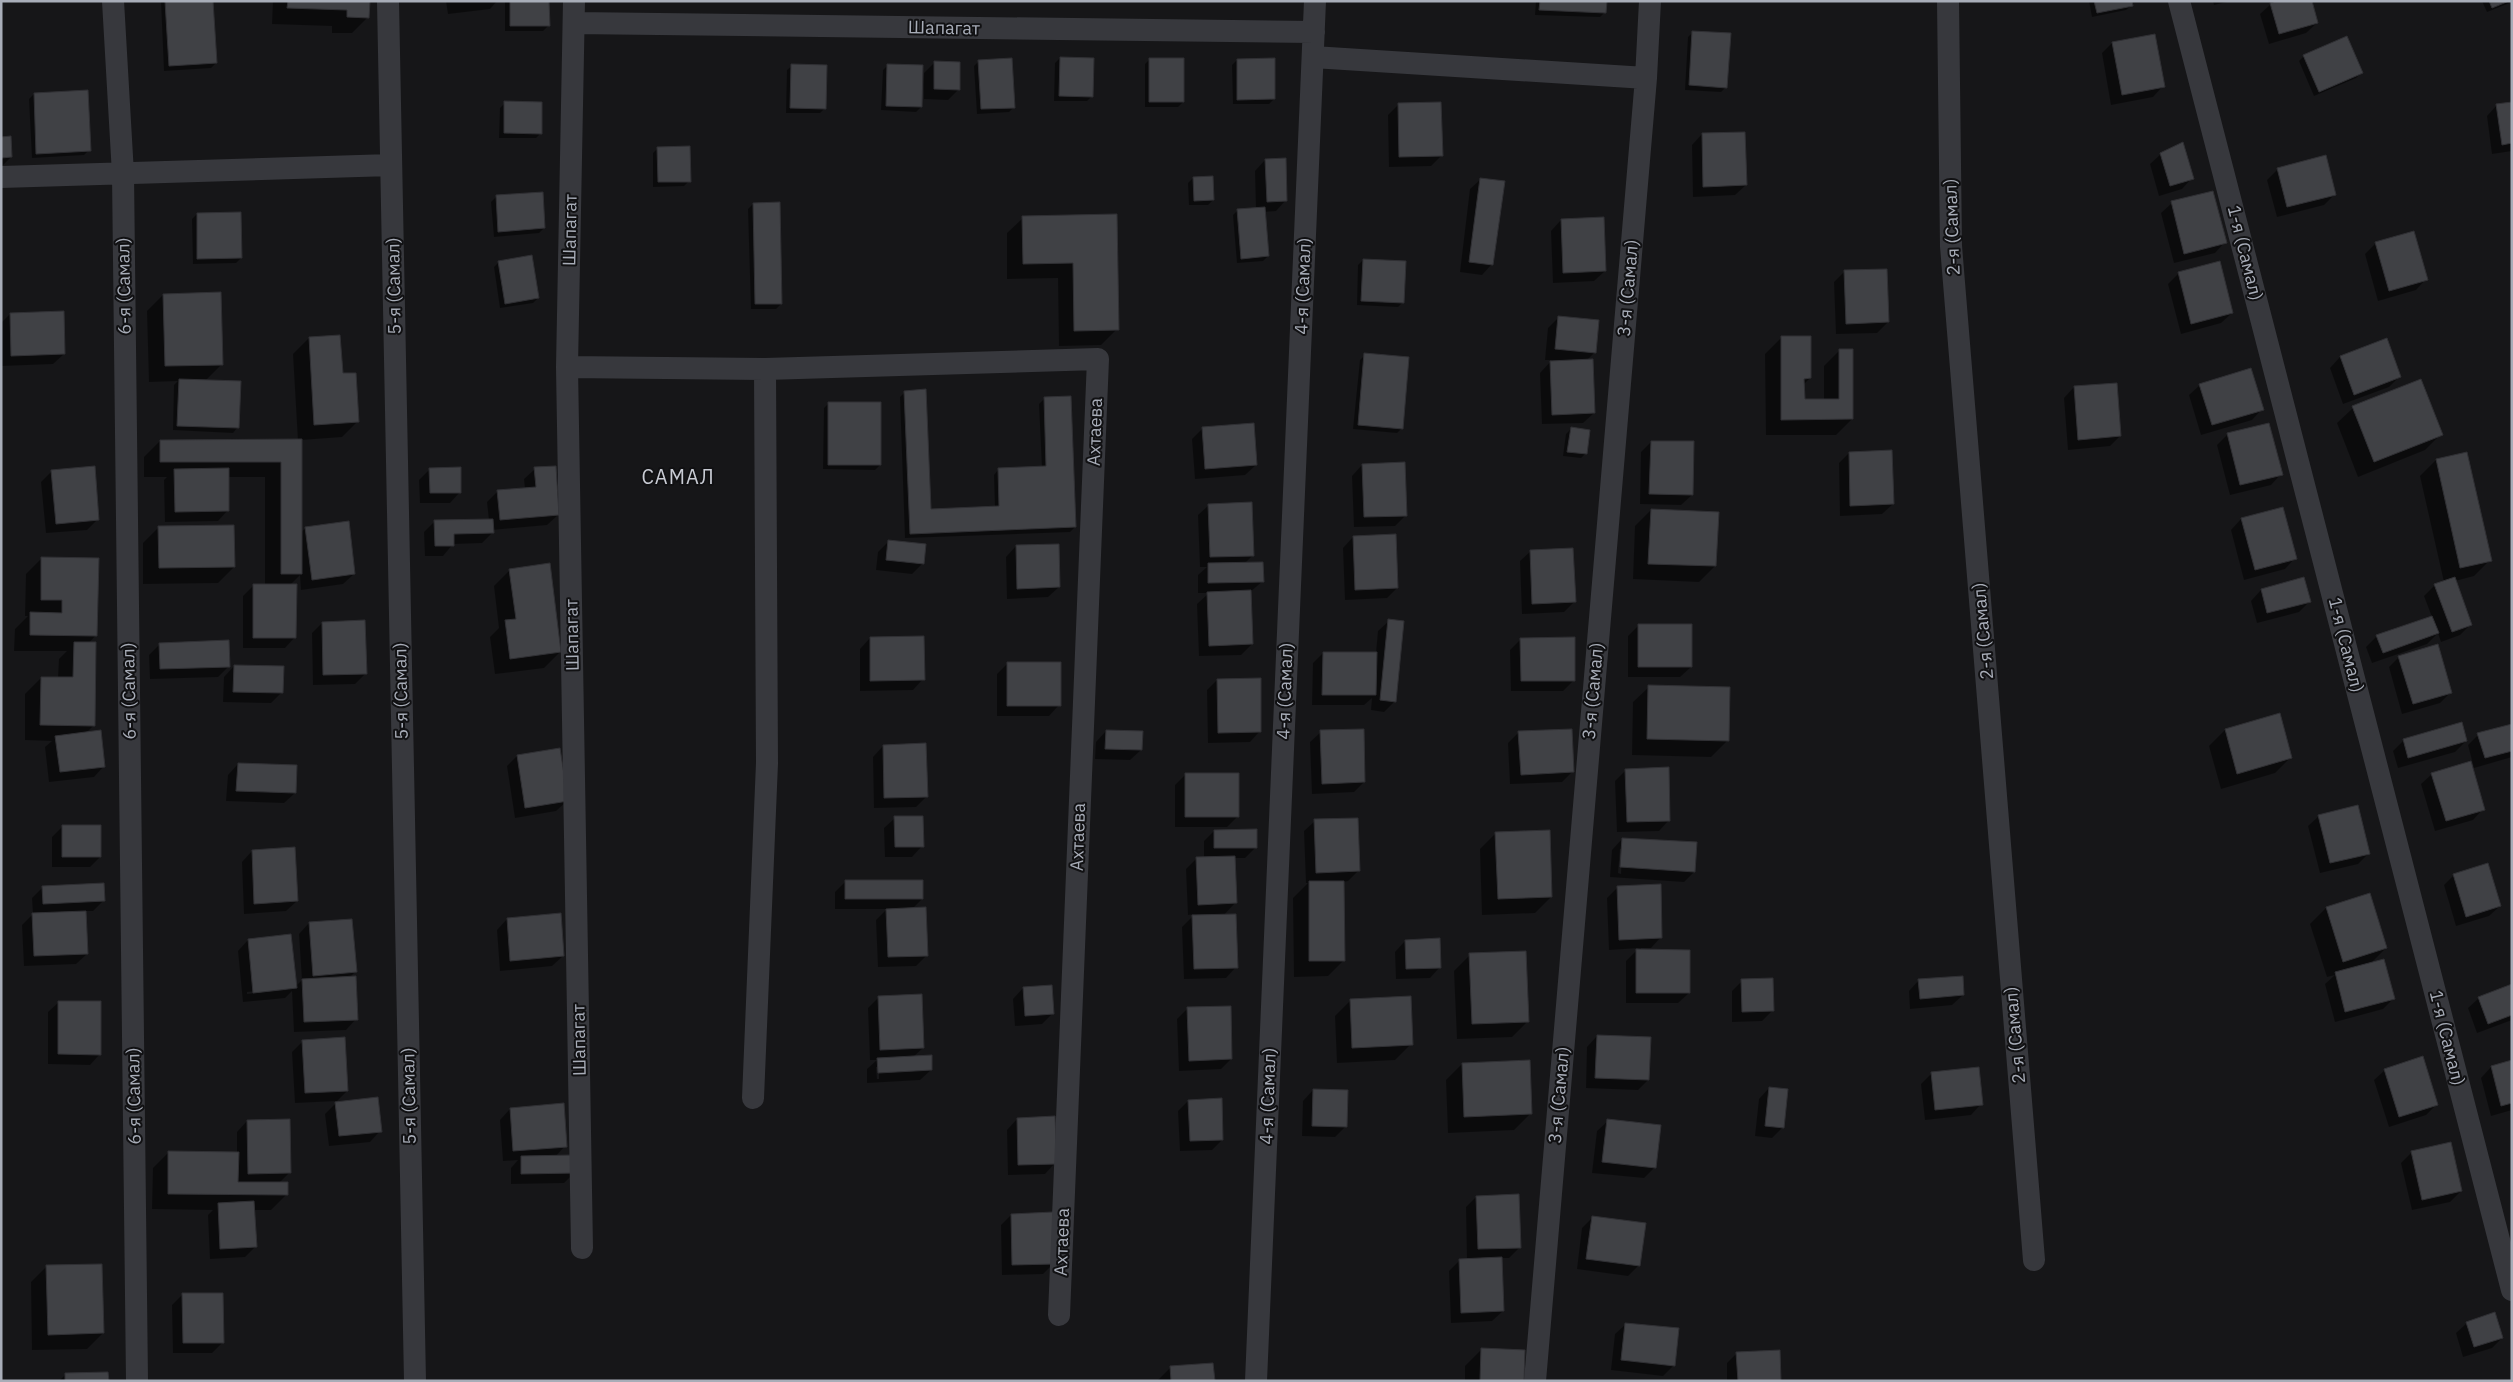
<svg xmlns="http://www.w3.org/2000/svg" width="2513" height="1382" font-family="'IBM Plex Sans',sans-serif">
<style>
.shadow{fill:#0007;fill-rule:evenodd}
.building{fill:#404145;stroke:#303034}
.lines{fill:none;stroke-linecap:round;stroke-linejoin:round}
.street{stroke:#37383d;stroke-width:22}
.labels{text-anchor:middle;stroke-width:4;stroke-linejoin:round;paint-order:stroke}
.street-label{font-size:18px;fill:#a8adb8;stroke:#111113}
.quarter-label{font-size:20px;letter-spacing:1px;fill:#c9ccd4;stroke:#111113}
</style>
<rect width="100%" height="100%" fill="#161618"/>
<!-- shadow -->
<path class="shadow" d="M161 1H212L216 63 211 68 164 71Z
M273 1H369L368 17 352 33H332V26L272 24Z
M446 1H497L490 9 448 14Z
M505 1H548V26L543 31H505Z
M1536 1H1605V12L1600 17 1535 15Z
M2089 1H2130L2131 6 2126 10 2092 17Z
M2213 1H2231L2214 5Z
M2482 1H2512V2L2487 12Z
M2271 4 2317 23 2306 33 2269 44 2260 14Z
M1693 32 1726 87 1721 92 1685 90 1688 37Z
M2112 43 2163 86 2153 97 2111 105 2102 53Z
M2304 56 2361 73 2356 78 2314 96 2299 61Z
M1060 58 1092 96 1087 101H1054L1055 63Z
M1150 59 1183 102 1178 107H1145V64Z
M1237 60 1274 99 1269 104H1233L1232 65Z
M979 61 1014 107 1009 112 977 114 974 66Z
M935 62 958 90 948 100 924 99V73Z
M888 65 921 107 916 112 881 110 883 70Z
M792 66 825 108 820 113H786L787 70Z
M34 94 89 150 84 155 32 158 29 99Z
M505 103 541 133 536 138H499L500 108Z
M2512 103V151L2492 154 2487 116 2497 105Z
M1398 105 1442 155 1431 166 1389 167 1388 115Z
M1702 134 1746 185 1735 195 1693 197 1692 145Z
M1 138 11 157 1 167Z
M658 148 689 181 684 186 653 187V153Z
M2161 154 2192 178 2182 189 2159 196 2150 164Z
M1265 160 1286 200 1276 211 1264 212 1268 256 1263 261 1237 263 1233 215 1238 210 1256 209 1255 171Z
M2278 169 2335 194 2324 205 2277 217 2267 180Z
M1193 178 1213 200 1208 205H1189L1188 183Z
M1481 179 1492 264 1482 275 1460 272 1470 189Z
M496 197 544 228 539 233 494 237 491 202Z
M2172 203 2225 242 2215 253 2174 263 2161 213Z
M753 204 781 304 776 309H751L748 209Z
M197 214 241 258 236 263 193 264 192 219Z
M1115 215 1117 329 1101 345 1059 346 1058 278 1007 279V233L1023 218Z
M1561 220 1605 271 1594 281 1553 283 1551 231Z
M2413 233 2426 279 2416 290 2378 301 2365 254 2375 244Z
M1363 260 1403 302 1398 307 1357 305 1358 265Z
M499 262 538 298 533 303 500 308 494 267Z
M1844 272 1888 322 1877 333 1836 334 1834 282Z
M2179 273 2232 313 2221 323 2181 334 2168 284Z
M163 295 222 364 205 381 237 428 233 433 173 430 174 385 178 381 149 382 147 311Z
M10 314 64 354 53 364 1 366V323Z
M1558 318 1595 352 1586 361 1594 413 1583 423 1542 424 1540 373 1552 360H1545L1548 328Z
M309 338 342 374 358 421 342 437 301 440V532L306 528 354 574 343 584 301 590 300 575 290 585 295 637 285 648H243V596L254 585H265V477H228V510L218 521 165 522 164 480 167 477H144V457L160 441H298L293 354Z
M1781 338 1810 378 1803 385V400H1824V366L1840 350 1852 419 1836 435H1766L1765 354Z
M2386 340 2400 376 2389 387 2343 404 2330 368 2340 357Z
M1365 355 1402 428 1397 433 1353 429 1360 360Z
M2420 381 2441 434 2425 450 2358 477 2337 423 2353 408Z
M2200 385 2262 409 2252 420 2201 435 2189 395Z
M2074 387 2120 436 2110 446 2068 450 2064 398Z
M905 392 929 510 995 508 994 475 998 470 1042 468 1039 404 1044 399 1075 527 1070 532 905 538 900 397Z
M829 403 880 465 875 470 823 469 824 408Z
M1203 428 1256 465 1245 475 1195 479 1192 439Z
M1571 429 1586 453 1581 458 1563 456 1566 434Z
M2228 434 2281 474 2271 485 2230 495 2217 445Z
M1651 442 1692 495 1681 505 1640 504 1641 452Z
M1849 453 1893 504 1882 514 1840 516 1839 463Z
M2466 454 2490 560 2474 576 2455 581 2471 624 2460 635 2441 642 2438 633 2427 644 2372 663 2366 647 2377 636 2432 617 2424 596 2435 585 2444 582 2420 476 2436 460Z
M1362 465 1406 515 1395 526 1354 527 1352 476Z
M430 469 460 492 450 503H420L419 480Z
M535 469 558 515 547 525 492 530V533L482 543 453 544 443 556H425L424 532 435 521 489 520 487 502 498 491 525 489 524 479Z
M52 471 98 519 87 530 46 533 41 482Z
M1209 505 1253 555 1244 564 1263 581 1250 592 1252 644 1241 655 1199 656 1197 604 1209 593H1198V575L1207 567H1200L1198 515Z
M1651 510 1715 566 1699 582 1633 579 1635 526Z
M2241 519 2295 558 2285 569 2244 580 2231 530Z
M159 527 234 567 218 583 143 584V543Z
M1353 537 1397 588 1387 598 1345 600 1343 548Z
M888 542 923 563 912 574 876 570 878 552Z
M1016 546 1059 587 1048 597 1007 599 1006 557Z
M1531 551 1574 602 1564 612 1522 614 1520 561Z
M42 558 96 635 88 644 94 725 86 733 104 766 94 777 49 782 45 747 52 741 25 740V694L41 678H58L59 659 67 651H14L15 629 28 616H25L26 574Z
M510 570 560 652 544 668 495 674 490 637 499 628 494 586Z
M2261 590 2310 601 2299 612 2257 623 2251 601Z
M1389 621 1395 701 1384 712 1371 710 1372 698 1364 705H1312L1313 663 1323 653H1376L1378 631Z
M322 623 365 674 355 684 313 685 312 633Z
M1639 625 1691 667 1680 677H1628V636Z
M870 638 923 679 913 690 860 691V649Z
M1521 639 1574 680 1563 691H1511L1510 650Z
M160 644 229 666 218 677 150 679 149 655Z
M2399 657 2451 692 2440 703 2402 714 2389 667Z
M1007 664 1059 705 1049 716H997V674Z
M234 666 282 692 271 703 223 702 224 677Z
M1217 680 1260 731 1250 742 1208 743 1207 690Z
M1649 687 1727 741 1711 757 1632 755 1633 702Z
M2279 715 2291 757 2275 773 2221 789 2209 746 2225 730Z
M2512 725V757L2474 768 2468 745 2478 735Z
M1106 731 1141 750 1130 760 1095 759 1096 742Z
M1321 732 1364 782 1354 792 1312 794 1310 742Z
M1519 732 1573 771 1562 782 1510 784 1508 743Z
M2404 740 2466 741 2455 752 2398 768 2393 751Z
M883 746 927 796 916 807 874 808 873 757Z
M517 756 567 801 556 811 515 818 507 766Z
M238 764 295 793 284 803 226 801 228 775Z
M1626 770 1669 820 1659 831 1617 832 1615 781Z
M2432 774 2483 809 2473 820 2435 831 2421 784Z
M1185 775 1238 816 1227 827H1175V785Z
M2319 816 2369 853 2358 864 2320 873 2308 826Z
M895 818 922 846 912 857H885L884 828Z
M1315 821 1358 871 1348 881 1343 882 1344 960 1328 976 1294 977 1293 898 1308 883H1306L1304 831Z
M62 827 100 857 90 867H52V837Z
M1214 831 1256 847 1245 858H1234L1235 903 1223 916 1236 967 1226 978 1184 979 1182 927 1195 914 1188 915 1186 869 1197 858H1204V841Z
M1496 833 1551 897 1535 913 1482 915 1480 849Z
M1622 839 1694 872 1684 882 1610 877 1612 850ZM1620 849H1622L1621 874 1618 873Z
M252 851 297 901 286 911 244 914 242 862Z
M2454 875 2500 906 2489 916 2456 926 2444 885Z
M846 881 922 899 912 909 927 955 916 966 878 967 876 920 887 909H835V892Z
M43 887 104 900 93 911H85L87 954 76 964 24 966 22 925 33 914 32 898Z
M1618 887 1661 937 1651 948H1641V950L1689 993 1678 1003H1626V961L1639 948 1609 950 1607 898Z
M2326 908 2386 948 2369 965 2393 999 2383 1009 2335 1022 2325 984 2335 975 2327 977 2310 924Z
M507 919 563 956 552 966 500 971 497 930Z
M309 923 355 972 349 978 356 1019 346 1030 294 1032 292 991 285 998 243 1002 238 951 248 940 295 987 302 980 299 934ZM286 988V990L247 994V992Z
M1405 941 1440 967 1430 978 1396 979 1395 952Z
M1470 955 1528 1021 1512 1037 1457 1039 1454 971Z
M1919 980 1963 995 1952 1005 1910 1009 1909 991Z
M1742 981 1773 1010 1762 1021 1732 1022V991Z
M2512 987V1020L2477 1033 2468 1008 2479 998Z
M1023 988 1052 1014 1042 1024 1015 1026 1013 999Z
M879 997 923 1048 913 1057 931 1070 920 1080 867 1083V1069L877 1060H870L868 1008ZM876 1067H879V1079H877Z
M1351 1000 1411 1044 1395 1060 1337 1063 1335 1016Z
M59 1002 100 1054 90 1065 48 1064V1012Z
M1188 1008 1231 1059 1221 1069 1179 1071 1177 1019Z
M1597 1036 1648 1080 1638 1090 1586 1088 1587 1047Z
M303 1041 347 1091 337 1101 295 1103 292 1052Z
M2512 1062V1110L2491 1116 2481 1078 2491 1067Z
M1462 1064 1530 1114 1514 1130 1448 1133 1446 1080Z
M2385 1070 2437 1104 2426 1115 2389 1127 2374 1080Z
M1932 1073 1981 1104 1971 1115 1925 1120 1921 1084Z
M1769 1088 1783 1127 1772 1138 1755 1136 1759 1099Z
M1313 1090 1346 1126 1335 1137 1302 1136 1303 1101Z
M1188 1101 1222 1140 1212 1150 1180 1151 1178 1111Z
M336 1103 380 1131 370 1142 329 1146 325 1114Z
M510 1109 565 1146 555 1157 575 1172 564 1183 511 1184V1168L518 1160 503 1161 500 1120Z
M1017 1119 1055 1163 1045 1174 1008 1175 1007 1130Z
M247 1121 290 1172 279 1183 287 1194 271 1210H254L255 1247 245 1257 210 1259 208 1215 213 1210 152 1209 153 1168 169 1152 237 1153V1132Z
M1608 1121 1655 1167 1644 1178 1592 1173 1597 1131Z
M2412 1152 2461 1191 2450 1202 2412 1210 2401 1163Z
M1476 1197 1520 1247 1509 1258H1501L1503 1311 1492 1321 1451 1323 1449 1271 1459 1261 1467 1260 1466 1207Z
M1011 1215 1053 1264 1043 1274 1002 1275 1001 1225Z
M1593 1217 1639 1265 1628 1276 1577 1269 1582 1228Z
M47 1266 103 1333 87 1349 32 1350 31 1282Z
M183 1294 222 1343 212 1353H173L172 1305Z
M2467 1323 2502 1338 2492 1348 2463 1357 2456 1333Z
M1626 1324 1674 1365 1663 1376 1611 1370 1615 1334Z
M1481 1350 1523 1381H1465V1366Z
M1737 1353 1780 1381H1727V1363Z
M1171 1367 1213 1381H1157Z
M66 1374 107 1381H59Z"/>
<!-- building -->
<path class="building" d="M165 1H213L217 63 169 66Z
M288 1H370L369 18 347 17V10L287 8Z
M510 1H549L550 26H510Z
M1540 1H1607L1606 13 1539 10Z
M2094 1H2132L2133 6 2097 13Z
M2276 1H2312L2318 23 2279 34 2270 3Z
M2489 1H2509L2492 8Z
M1692 31 1731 33 1727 88 1689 85Z
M2155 34 2165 87 2122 95 2112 42Z
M2347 36 2363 73 2319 92 2303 55Z
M1060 57 1094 58 1093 97 1059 96Z
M1012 58 1015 108 981 109 978 60Z
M1149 58H1184V102H1149Z
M1275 58V99L1237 100V59Z
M934 61 960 62V90L934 89Z
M791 64 827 65 826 109 790 108Z
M887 64 923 65 922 107 886 106Z
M88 90 91 151 36 154 34 93Z
M504 101 542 102V134L504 133Z
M1441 102 1443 156 1399 157 1398 103Z
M2512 102V143L2502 145 2496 104Z
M1745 132 1747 185 1703 187 1702 133Z
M11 136 12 157 1 158V137Z
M2183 142 2194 179 2170 186 2160 153Z
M690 146 691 182H658L657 147Z
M2326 155 2336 195 2287 207 2277 168Z
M1286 158 1287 201 1267 202 1265 159Z
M1213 176 1214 200 1194 201 1193 177Z
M1480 178 1505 181 1493 265 1469 262Z
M2213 191 2227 243 2184 254 2171 201Z
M543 192 545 228 498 232 496 195Z
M780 202 782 304H755L753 203Z
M1265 207 1269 256 1241 259 1237 209Z
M241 212 242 258 197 259V213Z
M1117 214 1119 330 1074 331 1073 263 1023 264 1022 216Z
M1604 217 1606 271 1563 273 1561 219Z
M2414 231 2428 280 2389 291 2375 242Z
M532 255 539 298 505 304 498 261Z
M1363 259 1406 261 1404 303 1361 301Z
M2220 261 2233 313 2191 324 2178 272Z
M1887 269 1889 322 1846 324 1844 270Z
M221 292 223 365 165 366 163 294Z
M64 311 65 354 11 356 10 313Z
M1558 316 1599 320 1596 353 1555 349Z
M340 335 343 373H356L359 422 314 425 309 337Z
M1781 336H1811V378L1804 379 1805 399H1839V349H1853V419L1781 420Z
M2387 338 2401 377 2354 395 2340 356Z
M1364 353 1409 357 1403 429 1358 425Z
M1593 359 1595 413 1552 415 1550 361Z
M2251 368 2264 410 2212 425 2199 384Z
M179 379 241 381 239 428 177 426Z
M2421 379 2443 435 2374 462 2352 406Z
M2117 383 2121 436 2078 440 2074 386Z
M926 389 931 509 999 506 998 468 1046 466 1044 397 1071 396 1076 527 910 534 904 391Z
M828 402H881V465H828Z
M1254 423 1257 465 1205 469 1202 427Z
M2269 423 2283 475 2240 485 2227 433Z
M1571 427 1590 430 1587 454 1567 452Z
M302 439V574H281V462H160V440Z
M1651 441H1694L1693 495 1649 494Z
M1892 450 1894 504 1850 506 1849 452Z
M2467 452 2492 561 2460 568 2436 459Z
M1405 462 1407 516 1364 517 1362 464Z
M95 466 99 520 56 524 51 470Z
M556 466 559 515 500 520 497 490 536 487 534 467Z
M461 467V493H430L429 468Z
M229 468V511L175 512 174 469Z
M1252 502 1254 556 1210 557 1208 504Z
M2283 507 2297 559 2255 570 2241 518Z
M1651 509 1719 512 1716 566 1648 564Z
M493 519 494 533 454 534V546H435L434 520Z
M349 521 355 574 312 580 305 527Z
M234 525 235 567 159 568 158 526Z
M1396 534 1398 588 1355 590 1353 536Z
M888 540 926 544 924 564 886 560Z
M1059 544 1060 587 1017 589 1016 545Z
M1573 548 1576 602 1532 604 1530 550Z
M41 557 99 558 97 636 30 635V612L62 613V600H41Z
M1263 562 1264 582 1208 583V563Z
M550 563 561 652 510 659 505 620 516 619 509 569Z
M2304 577 2311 602 2267 613 2261 589Z
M2455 577 2472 625 2452 632 2434 584Z
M253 584H297L296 638H253Z
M1251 590 1253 644 1209 646 1207 592Z
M2432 616 2439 633 2383 653 2376 635Z
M1388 619 1404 621 1396 702 1380 700Z
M365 620 367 674 323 675 322 622Z
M1638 624H1692V667H1638Z
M924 636 925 680 870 681V637Z
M1575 637V681H1521L1520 638Z
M229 640 230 667 160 669 159 643Z
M74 642H96L95 726 40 725 41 677H73Z
M2438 644 2452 693 2413 704 2398 656Z
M1323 652H1377L1376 695H1322Z
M1007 662H1061V706H1007Z
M234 665 284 666 283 693 233 692Z
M1261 678V732L1218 733 1217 679Z
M1648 685 1730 687 1729 741 1647 739Z
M2280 713 2292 758 2237 774 2225 729Z
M2462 722 2467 741 2408 758 2403 739Z
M2512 724V751L2485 758 2477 733Z
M1364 729 1365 782 1322 784 1320 730Z
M1572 729 1574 772 1521 775 1518 731Z
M101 730 105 767 60 772 55 736Z
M1106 730 1143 731 1142 750 1105 749Z
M926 743 928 797 884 798 883 745Z
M560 748 568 801 525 808 517 755Z
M2471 761 2485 810 2446 821 2431 773Z
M238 763 297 765 296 793 236 791Z
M1669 767 1670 821 1627 822 1625 769Z
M1185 773H1239V817H1185Z
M2358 805 2370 854 2330 863 2318 815Z
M894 816H923L924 847H895Z
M1358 818 1360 871 1316 873 1314 819Z
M62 825H101V857H62Z
M1257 829V848H1214V830Z
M1550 830 1552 897 1498 899 1495 832Z
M1622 838 1697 842 1695 872 1620 867Z
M295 847 298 901 254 904 252 850Z
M1235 856 1237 903 1198 905 1196 857Z
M2488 863 2501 906 2466 917 2453 874Z
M845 880H923V899H845Z
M1309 881H1344L1345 961H1309Z
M104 883 105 901 43 904 42 886Z
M1661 884 1662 938 1619 940 1617 886Z
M2370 893 2387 948 2343 962 2326 907Z
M926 907 928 956 888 957 886 909Z
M86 911 88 954 34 956 32 913Z
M561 913 564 956 510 961 507 918Z
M1236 914 1238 968 1194 969 1192 915Z
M352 919 357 972 313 976 309 922Z
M291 934 297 988 253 993 248 939Z
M1440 938 1441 968 1406 969 1405 940Z
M1636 949 1690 950V993H1636Z
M1526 951 1529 1022 1472 1024 1469 953Z
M2384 959 2395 999 2345 1012 2335 972Z
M356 976 358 1020 304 1022 302 979Z
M1963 976 1964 995 1920 999 1918 979Z
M1773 978 1774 1011 1742 1012 1741 979Z
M2512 984V1015L2488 1024 2478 997Z
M1052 985 1054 1014 1025 1016 1023 987Z
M922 994 924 1048 880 1050 878 996Z
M1411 996 1413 1045 1352 1048 1350 999Z
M58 1001H101V1055L58 1054Z
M1231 1006 1232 1059 1189 1061 1187 1007Z
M1597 1035 1651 1037 1649 1080 1595 1078Z
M345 1037 348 1091 305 1093 302 1040Z
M932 1055V1070L878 1073 877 1058Z
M2423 1056 2438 1105 2399 1117 2384 1069Z
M1530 1060 1532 1114 1464 1117 1462 1063Z
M2512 1060V1103L2501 1106 2491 1066Z
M1979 1067 1983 1105 1935 1110 1931 1072Z
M1769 1087 1788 1089 1784 1128 1765 1126Z
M1313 1089 1348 1090 1347 1127 1312 1126Z
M378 1097 382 1132 339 1136 335 1102Z
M1222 1098 1223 1140 1190 1141 1188 1100Z
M564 1103 567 1147 513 1151 510 1108Z
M1055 1116 1057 1164 1018 1165 1017 1118Z
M290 1119 291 1173 248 1174 247 1120Z
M1607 1119 1661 1125 1656 1168 1602 1162Z
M2451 1142 2462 1191 2422 1200 2411 1151Z
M168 1151 239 1152 238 1182H288V1195L168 1194Z
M575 1155 576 1173 521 1174V1156Z
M1519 1194 1521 1248 1478 1249 1476 1196Z
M254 1201 257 1247 220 1249 218 1203Z
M1053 1212 1055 1264 1012 1265 1011 1214Z
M1592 1216 1646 1223 1640 1266 1586 1259Z
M1502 1257 1504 1311 1461 1313 1459 1259Z
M102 1264 104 1333 48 1335 46 1265Z
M182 1293H223L224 1343H183Z
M2495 1312 2503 1338 2474 1347 2466 1322Z
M1625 1323 1679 1328 1675 1366 1621 1360Z
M1481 1348 1525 1350 1524 1381H1480Z
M1780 1350 1781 1381H1738L1736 1352Z
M1213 1363 1215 1381H1171L1170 1366Z
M108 1372 109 1381H65V1373Z"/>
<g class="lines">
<!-- street -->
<path class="street" d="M113 1 123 174 137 1381
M388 1 415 1381
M574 1 567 367 582 1248
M1948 1 1951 246 2034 1260
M2179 1 2512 1290
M574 23 1314 32
M1313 57 1646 78
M1 177 391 165
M567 367 765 369 1098 359 1059 1315
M753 1098 767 763 765 369
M1256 1381 1315 1
M1535 1381 1646 78 1650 1"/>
</g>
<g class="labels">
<!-- street labels -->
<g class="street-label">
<text transform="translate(944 28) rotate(1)" y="6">Шапагат</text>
<text transform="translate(1952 227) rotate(-92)" y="6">2-я (Самал)</text>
<text transform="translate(570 230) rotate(-89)" y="6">Шапагат</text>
<text transform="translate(2245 253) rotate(76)" y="6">1-я (Самал)</text>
<text transform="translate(124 286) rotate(-91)" y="6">6-я (Самал)</text>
<text transform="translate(394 286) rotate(-91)" y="6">5-я (Самал)</text>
<text transform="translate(1303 286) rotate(-88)" y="6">4-я (Самал)</text>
<text transform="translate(1628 288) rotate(-85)" y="6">3-я (Самал)</text>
<text transform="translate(1095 432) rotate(-88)" y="6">Ахтаева</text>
<text transform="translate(1983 631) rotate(-95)" y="6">2-я (Самал)</text>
<text transform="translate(572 635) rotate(-91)" y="6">Шапагат</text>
<text transform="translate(2346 645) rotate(76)" y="6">1-я (Самал)</text>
<text transform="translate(129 691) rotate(-91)" y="6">6-я (Самал)</text>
<text transform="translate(401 691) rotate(-91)" y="6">5-я (Самал)</text>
<text transform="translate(1285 691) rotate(-88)" y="6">4-я (Самал)</text>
<text transform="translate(1593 691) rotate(-85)" y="6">3-я (Самал)</text>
<text transform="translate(1078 837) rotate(-88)" y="6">Ахтаева</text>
<text transform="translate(2015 1035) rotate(-95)" y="6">2-я (Самал)</text>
<text transform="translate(2447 1038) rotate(76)" y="6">1-я (Самал)</text>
<text transform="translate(579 1040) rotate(-91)" y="6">Шапагат</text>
<text transform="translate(1559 1095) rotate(-85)" y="6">3-я (Самал)</text>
<text transform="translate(134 1096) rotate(-91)" y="6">6-я (Самал)</text>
<text transform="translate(409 1096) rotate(-91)" y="6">5-я (Самал)</text>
<text transform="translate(1268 1096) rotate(-88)" y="6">4-я (Самал)</text>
<text transform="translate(1062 1242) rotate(-88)" y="6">Ахтаева</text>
</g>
<!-- quarter labels -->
<g class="quarter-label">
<text x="678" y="484">САМАЛ</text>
</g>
</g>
<!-- border -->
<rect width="2513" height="1382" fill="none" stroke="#a8adb8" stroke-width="5"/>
</svg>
